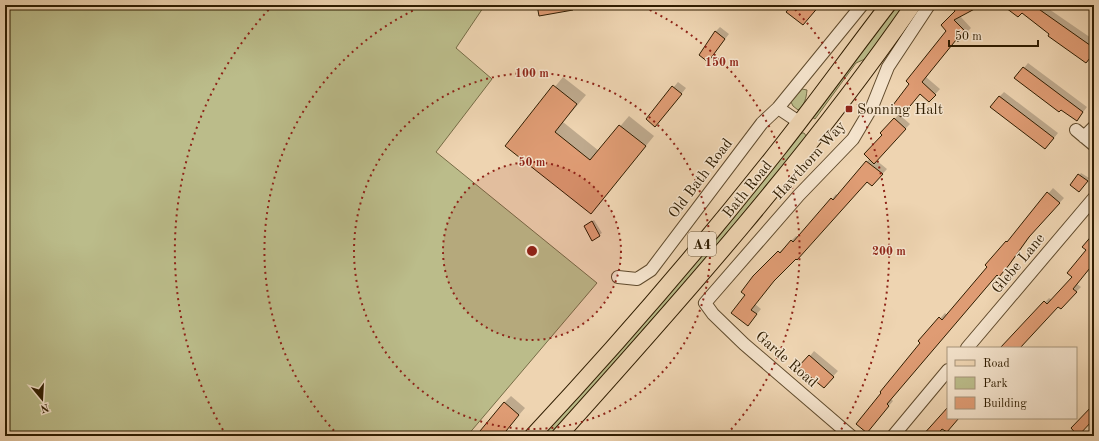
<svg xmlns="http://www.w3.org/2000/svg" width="1099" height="441" font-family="'Old Standard TT',serif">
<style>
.green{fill:#bbbc8a;stroke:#766c46}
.shadow{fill:#0003}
.building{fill:#df9c74;stroke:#301d01}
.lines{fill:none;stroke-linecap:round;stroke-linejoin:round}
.minor-casing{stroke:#604b2d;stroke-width:14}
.major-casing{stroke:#301d01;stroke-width:17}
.minor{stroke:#f4e3cc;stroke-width:12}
.major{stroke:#eed4b1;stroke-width:15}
.ring{fill:none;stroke:#8f2418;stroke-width:2;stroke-dasharray:2 4}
.poi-dot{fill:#8f2418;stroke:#f4e3cc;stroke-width:1.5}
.labels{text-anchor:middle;stroke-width:3;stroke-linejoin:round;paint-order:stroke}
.shield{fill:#f4e3cc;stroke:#6b583e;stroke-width:1}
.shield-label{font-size:14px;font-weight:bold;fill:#301d01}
.poi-label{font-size:15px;fill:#301d01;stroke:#f4e3cc;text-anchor:start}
.street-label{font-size:15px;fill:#301d01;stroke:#f4e3cc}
.centre{fill:#8f2418;stroke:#f4e3cc;stroke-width:2}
.ring-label{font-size:12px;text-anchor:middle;font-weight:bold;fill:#8f2418;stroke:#f4e3cc;stroke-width:3;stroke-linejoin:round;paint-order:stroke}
</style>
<rect width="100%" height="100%" fill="#eed4b1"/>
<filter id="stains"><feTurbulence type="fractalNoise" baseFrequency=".005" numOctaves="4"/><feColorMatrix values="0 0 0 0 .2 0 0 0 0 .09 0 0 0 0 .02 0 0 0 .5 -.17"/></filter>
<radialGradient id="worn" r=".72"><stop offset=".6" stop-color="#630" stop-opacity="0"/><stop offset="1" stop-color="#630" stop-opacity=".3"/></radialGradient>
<!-- green -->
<path class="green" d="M5 5H485L456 48 492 79 436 152 597 283 467 436H5Z
M896 5H905L865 59 856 63 815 119 812 117Z
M802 89 807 90C806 99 805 104 798 110L793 106 791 102Z
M800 133H804L807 137 698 267 550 436H541L611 361 720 235Z"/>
<!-- shadow -->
<path class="shadow" d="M956 5H980L960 16 971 28 958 41 956 39 926 77 940 89 929 101 920 93 901 116 910 124 876 160 887 169 877 180 868 181 778 275 755 304 761 309 752 320 746 295 754 277 796 236 798 237 832 199 836 194 838 196 870 158 884 135 882 133 899 114 948 31 957 11Z
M1005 5H1043L1094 40V61L1090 58 1086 62 1022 12Z
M720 27 729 34 708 61 715 32Z
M1028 63 1087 107 1077 120 1016 78Z
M563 77 586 95 563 122 599 151 629 116 654 136 591 213 507 145Z
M678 82 686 88 660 121 647 119Z
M1004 92 1058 133 1050 143 999 97Z
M1081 173 1089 178 1081 189 1072 185Z
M1053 188 1064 198 1034 231 1014 259 1004 271 998 274 891 399 893 401 871 427 922 343 920 341 945 313 947 315Z
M594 220 602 233 593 239 587 224Z
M1094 235V263L1077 284 1081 287 1065 303 1058 305 1018 348H1001L1049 298 1052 300 1073 277Z
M814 351 838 371 828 382 810 356Z
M511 396 525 408 501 436H487L504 403Z
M948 409V418H959L943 428 935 436H921Z"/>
<!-- building -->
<path class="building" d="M537 5H572L573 10 539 16Z
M792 5H820L803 25 786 12Z
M952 5H982L954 20 967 33 958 42 956 40 922 82 936 95 929 102 920 94 901 117 890 109 909 84 906 81 946 31 941 25 955 11Z
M1002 5H1033L1094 48V53L1086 63 1048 36 1049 34 1022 13 1018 17Z
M715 31 725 39 708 62 699 55Z
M1023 67 1083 112 1077 121 1061 110 1059 112 1014 78Z
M553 85 577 104 555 132 590 160 619 125 646 146 591 214 505 146Z
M672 86 682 94 655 127 646 119Z
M999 96 1054 138 1045 149 990 107Z
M894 118 906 129 874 164 864 154 882 135 880 133Z
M866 161 883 174 872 186 867 182 797 260 796 259 774 281 751 310 757 314 748 326 731 313 745 295 741 292 753 276 778 251 780 253 791 240 793 242 831 198 833 200Z
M1078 174 1088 181 1079 192 1070 185Z
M1047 192 1060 203 1029 237 1009 265 999 277 997 275 887 404 889 406 867 433 856 424 881 393 880 392 920 343 918 341 939 317 942 320 987 267 985 265 1006 241 1007 242Z
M592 221 600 236 592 241 584 226Z
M1094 233V263L1073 289 1077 292 1061 309 1058 307 1020 348H1000L1044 301 1047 304 1072 277 1067 273 1086 250 1082 247Z
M809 355 834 377 824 388 798 367Z
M504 402 519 415 502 436H486L480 431Z
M1094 404V419L1078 436 1071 428Z
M948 407V418H959L947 432 942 429 936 436H922Z"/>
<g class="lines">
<!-- minor casing -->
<g class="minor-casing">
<path id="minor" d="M778 108 799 122
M1076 130 1094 145
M1084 137 1094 127
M618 277 637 279 651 270 762 123 778 108 862 5
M967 348 1094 198
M851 436 744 344 713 314 705 303 799 195 853 139 872 107 888 67 929 5
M893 436 948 370"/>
</g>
<!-- major casing -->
<g class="major-casing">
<path id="major" d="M532 436C618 344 700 249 778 150 816 102 851 53 888 5
M559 436C683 298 807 158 913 5"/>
</g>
<!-- minor -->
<use href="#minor" class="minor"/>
<!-- major -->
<use href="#major" class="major"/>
</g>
<!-- distance rings -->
<circle cx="532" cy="251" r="89" fill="#8f2418" fill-opacity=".12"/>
<g class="ring">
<circle cx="532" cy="251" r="89"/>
<circle cx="532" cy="251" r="178"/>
<path d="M338 435A268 268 0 0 1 425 5M639 5A268 268 0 0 1 726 435"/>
<path d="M226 435A357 357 0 0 1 273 5M791 5A357 357 0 0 1 838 435"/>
</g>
<!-- markers -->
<rect class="poi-dot" x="845" y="105" width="8" height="8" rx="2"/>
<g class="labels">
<!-- shield labels -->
<rect class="shield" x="688" y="232" width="28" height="24" rx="3"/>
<g class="shield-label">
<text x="702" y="249">A4</text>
</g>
<!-- poi labels -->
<g class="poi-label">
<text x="857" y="114">Sonning Halt</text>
</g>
<!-- street labels -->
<g class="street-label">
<text transform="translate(809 160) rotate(-48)" y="5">Hawthorn Way</text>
<text transform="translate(700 178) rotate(-53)" y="5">Old Bath Road</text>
<text transform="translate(747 189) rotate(-51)" y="5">Bath Road</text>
<text transform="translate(1018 263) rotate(-50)" y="5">Glebe Lane</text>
<text transform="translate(787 359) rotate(41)" y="5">Garde Road</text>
</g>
</g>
<circle cx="532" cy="251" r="6" class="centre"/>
<g class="ring-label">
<text x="722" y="66">150 m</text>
<text x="532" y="77">100 m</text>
<text x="532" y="166">50 m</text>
<text x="889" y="255">200 m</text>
</g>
<!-- margin -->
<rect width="1099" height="441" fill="none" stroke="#eed4b1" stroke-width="20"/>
<rect x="6" y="6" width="1087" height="429" fill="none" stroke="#301d01" stroke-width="2"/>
<rect x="10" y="10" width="1079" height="421" fill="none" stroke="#301d01"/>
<!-- legend -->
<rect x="947" y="347" width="130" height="72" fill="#f4e3cc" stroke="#a6947b"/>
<rect x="955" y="360" width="20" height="6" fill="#eed4b1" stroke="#a6947b"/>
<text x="983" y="367" font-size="12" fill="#301d01">Road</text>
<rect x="955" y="377" width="20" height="12" fill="#bbbc8a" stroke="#a6947b"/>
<text x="983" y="387" font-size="12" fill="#301d01">Park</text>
<rect x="955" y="397" width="20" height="12" fill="#df9c74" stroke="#a6947b"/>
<text x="983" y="407" font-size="12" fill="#301d01">Building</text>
<!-- north arrow -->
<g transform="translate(42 399) rotate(162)" stroke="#f4e3cc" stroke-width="3" paint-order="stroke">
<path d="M0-3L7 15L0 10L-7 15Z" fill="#301d01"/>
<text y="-6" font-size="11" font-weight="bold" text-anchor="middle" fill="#301d01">N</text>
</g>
<!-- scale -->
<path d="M949 40v6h89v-6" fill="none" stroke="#301d01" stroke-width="2"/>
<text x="955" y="40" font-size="12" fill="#301d01" stroke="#f4e3cc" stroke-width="3" paint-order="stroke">50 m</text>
<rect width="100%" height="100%" filter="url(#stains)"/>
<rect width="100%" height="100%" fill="url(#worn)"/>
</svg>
